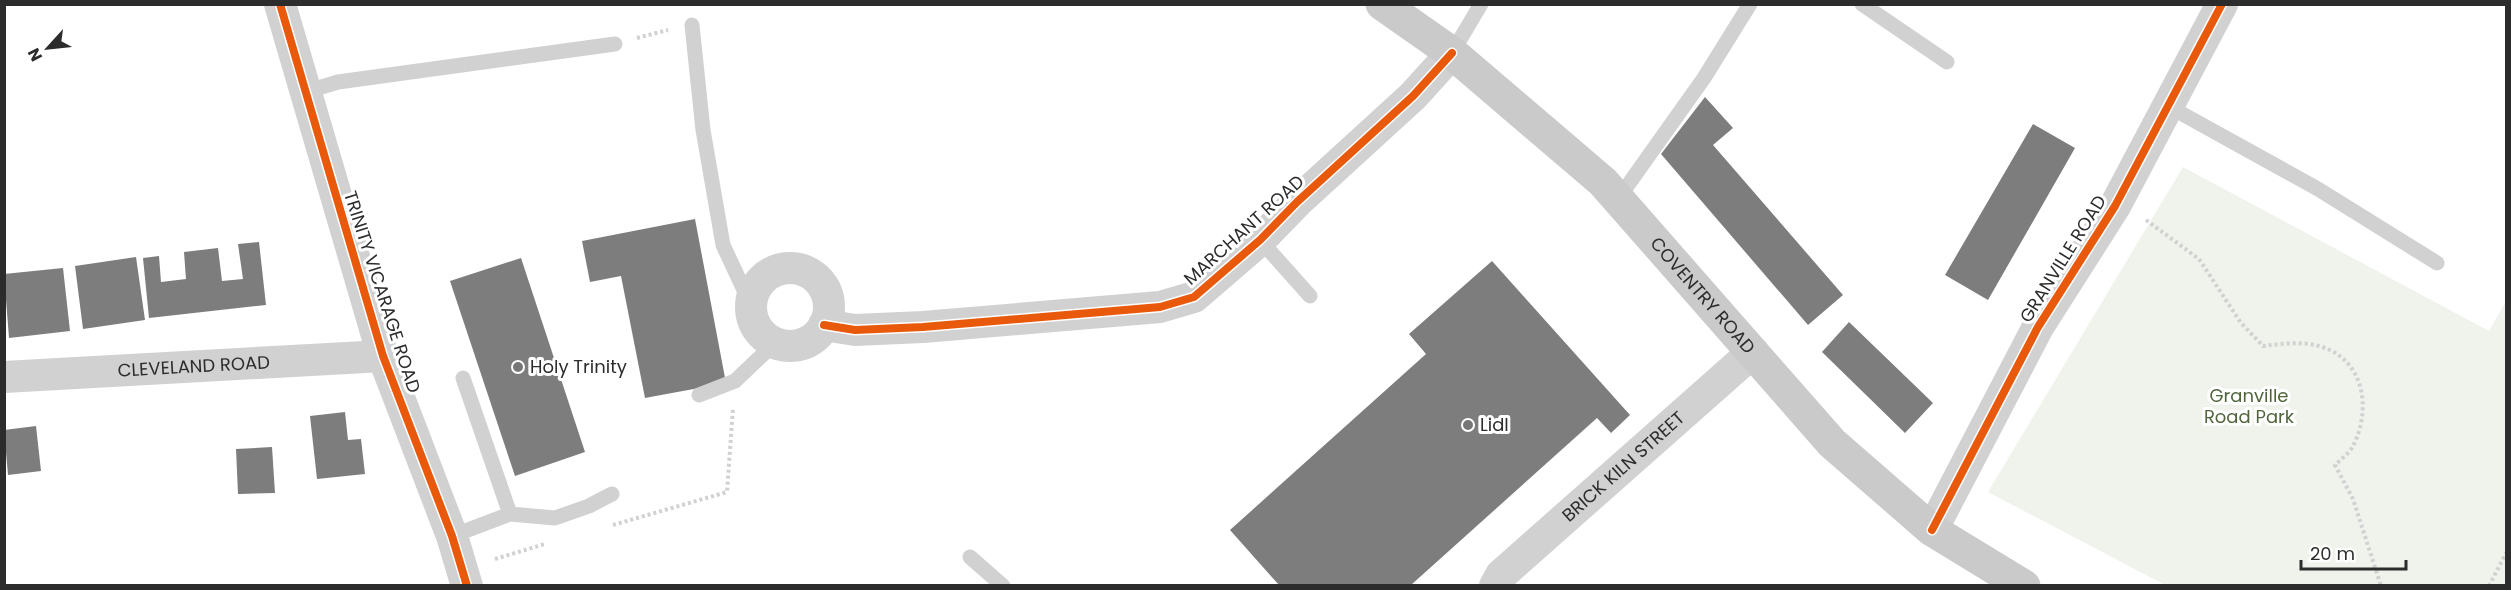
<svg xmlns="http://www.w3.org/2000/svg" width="2511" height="590" font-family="Poppins,sans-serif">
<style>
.green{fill:#eff3eb}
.building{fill:#7d7d7d}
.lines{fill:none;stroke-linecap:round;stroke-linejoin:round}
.path{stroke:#d1d1d1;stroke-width:4;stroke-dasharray:3 3;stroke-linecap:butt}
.lane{stroke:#d1d1d1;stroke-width:15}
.street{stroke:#d1d1d1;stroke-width:32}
.secondary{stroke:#cacaca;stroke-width:33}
.cycleway-casing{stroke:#fff;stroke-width:11}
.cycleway{stroke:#e8590c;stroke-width:8}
.poi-dot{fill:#767676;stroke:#fff;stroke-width:2}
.labels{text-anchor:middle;stroke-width:6;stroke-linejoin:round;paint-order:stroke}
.street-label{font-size:18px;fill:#2c2c2c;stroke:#fff}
.poi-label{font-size:18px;fill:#2c2c2c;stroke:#fff;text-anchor:start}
.park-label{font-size:18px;fill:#50653c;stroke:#fff}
</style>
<rect width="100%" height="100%" fill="#fff"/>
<!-- green -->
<path class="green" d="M2183 167 2489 331 2506 301V585H2165L1988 492Z"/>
<!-- building -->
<path class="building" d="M1705 97 1733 128 1713 145 1843 295 1808 325 1661 154Z
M2033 124 2075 148 1988 300 1945 275Z
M695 219 726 383 645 398 621 276 590 282 582 241Z
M259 242 266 305 149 318 143 258 159 256 161 282 186 279 184 252 218 248 222 281 243 279 238 244Z
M136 257 145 320 83 329 75 266Z
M521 258 585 452 515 476 450 281Z
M1492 261 1630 415 1611 433 1597 418 1411 585H1279L1230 530 1426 354 1409 334Z
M63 268 70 331 9 338 4 274Z
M1849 322 1933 403 1905 433 1822 352Z
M345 412 348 440 361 439 365 474 317 479 310 416Z
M36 426 41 471 8 475 4 430Z
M272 447 275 493 238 494 236 449Z"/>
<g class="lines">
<!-- path -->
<path class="path" d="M637 38 668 30
M2146 220 2199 259 2241 323 2263 346C2281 344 2301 341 2319 346 2363 358 2372 406 2354 444 2351 452 2341 459 2335 465L2353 499 2381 586
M613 525 727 492 733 408
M495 559 545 544
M2489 586 2506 553"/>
<!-- lane -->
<path class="lane" d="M1862 4 1947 62
M692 25 703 130 723 245 751 305
M1452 53 1481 4
M305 92 338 82 615 44
M2168 106 2318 189 2437 263
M1618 199 1704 78 1750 4
M1260 240 1310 296
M463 378 510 514
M699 395 735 381 775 343
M452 536 510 514 555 518 589 506 612 494
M970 557 1003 586"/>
<!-- street -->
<g class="street">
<path d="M280 4 383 356 452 536 467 586"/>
<circle cx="790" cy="307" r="39"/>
<path d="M824 325 855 330 923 327 1160 307 1194 297 1260 240 1297 202 1413 96 1452 53"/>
<path id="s1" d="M4 377 383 356"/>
<path d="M1932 530 2038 327 2115 206 2222 4"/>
<path id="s2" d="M1495 586 1501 575 1753 352"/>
</g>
<!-- secondary -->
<path class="secondary" id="s3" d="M1382 4 1452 53 1603 182 1832 443 1932 530 2024 586"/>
<!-- cycleway casing -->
<g class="cycleway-casing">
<path id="cycleway" d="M280 4 383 356 452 536 467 586
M824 325 855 330 923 327 1160 307 1194 297 1260 240 1297 202 1413 96 1452 53
M1932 530 2038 327 2115 206 2222 4"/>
</g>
<!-- cycleway -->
<use href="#cycleway" class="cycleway"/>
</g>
<!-- markers -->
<g class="poi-dot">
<circle cx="518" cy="367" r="6"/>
<circle cx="1468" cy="425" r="6"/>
</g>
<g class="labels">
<!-- street labels -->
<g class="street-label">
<text transform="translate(1244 230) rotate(-42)" y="6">MARCHANT ROAD</text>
<text transform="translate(2063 259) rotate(-58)" y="6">GRANVILLE ROAD</text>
<text transform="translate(382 292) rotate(72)" y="6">TRINITY VICARAGE ROAD</text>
<text dy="6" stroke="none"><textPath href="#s3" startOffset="435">COVENTRY ROAD</textPath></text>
<text dy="6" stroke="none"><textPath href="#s1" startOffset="190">CLEVELAND ROAD</textPath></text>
<text dy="6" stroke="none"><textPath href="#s2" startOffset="176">BRICK KILN STREET</textPath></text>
</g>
<!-- poi labels -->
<g class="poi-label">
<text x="530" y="373">Holy Trinity</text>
<text x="1480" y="431">Lidl</text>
</g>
<!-- park labels -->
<g class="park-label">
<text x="2249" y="402">Granville<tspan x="2249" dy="21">Road Park</tspan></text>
</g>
</g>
<!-- border -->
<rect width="2511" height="590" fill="none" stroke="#2c2c2c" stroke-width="12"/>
<!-- north arrow -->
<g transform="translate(48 48) rotate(243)" stroke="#ffffff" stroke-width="4.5" paint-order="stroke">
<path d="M0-4.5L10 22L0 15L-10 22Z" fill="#2c2c2c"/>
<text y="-9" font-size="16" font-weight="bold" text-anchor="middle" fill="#2c2c2c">N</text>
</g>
<!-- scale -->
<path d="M2301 560v9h105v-9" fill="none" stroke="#2c2c2c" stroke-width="3"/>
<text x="2310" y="560" font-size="18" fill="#2c2c2c" stroke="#ffffff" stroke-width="4.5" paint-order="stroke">20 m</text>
</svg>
